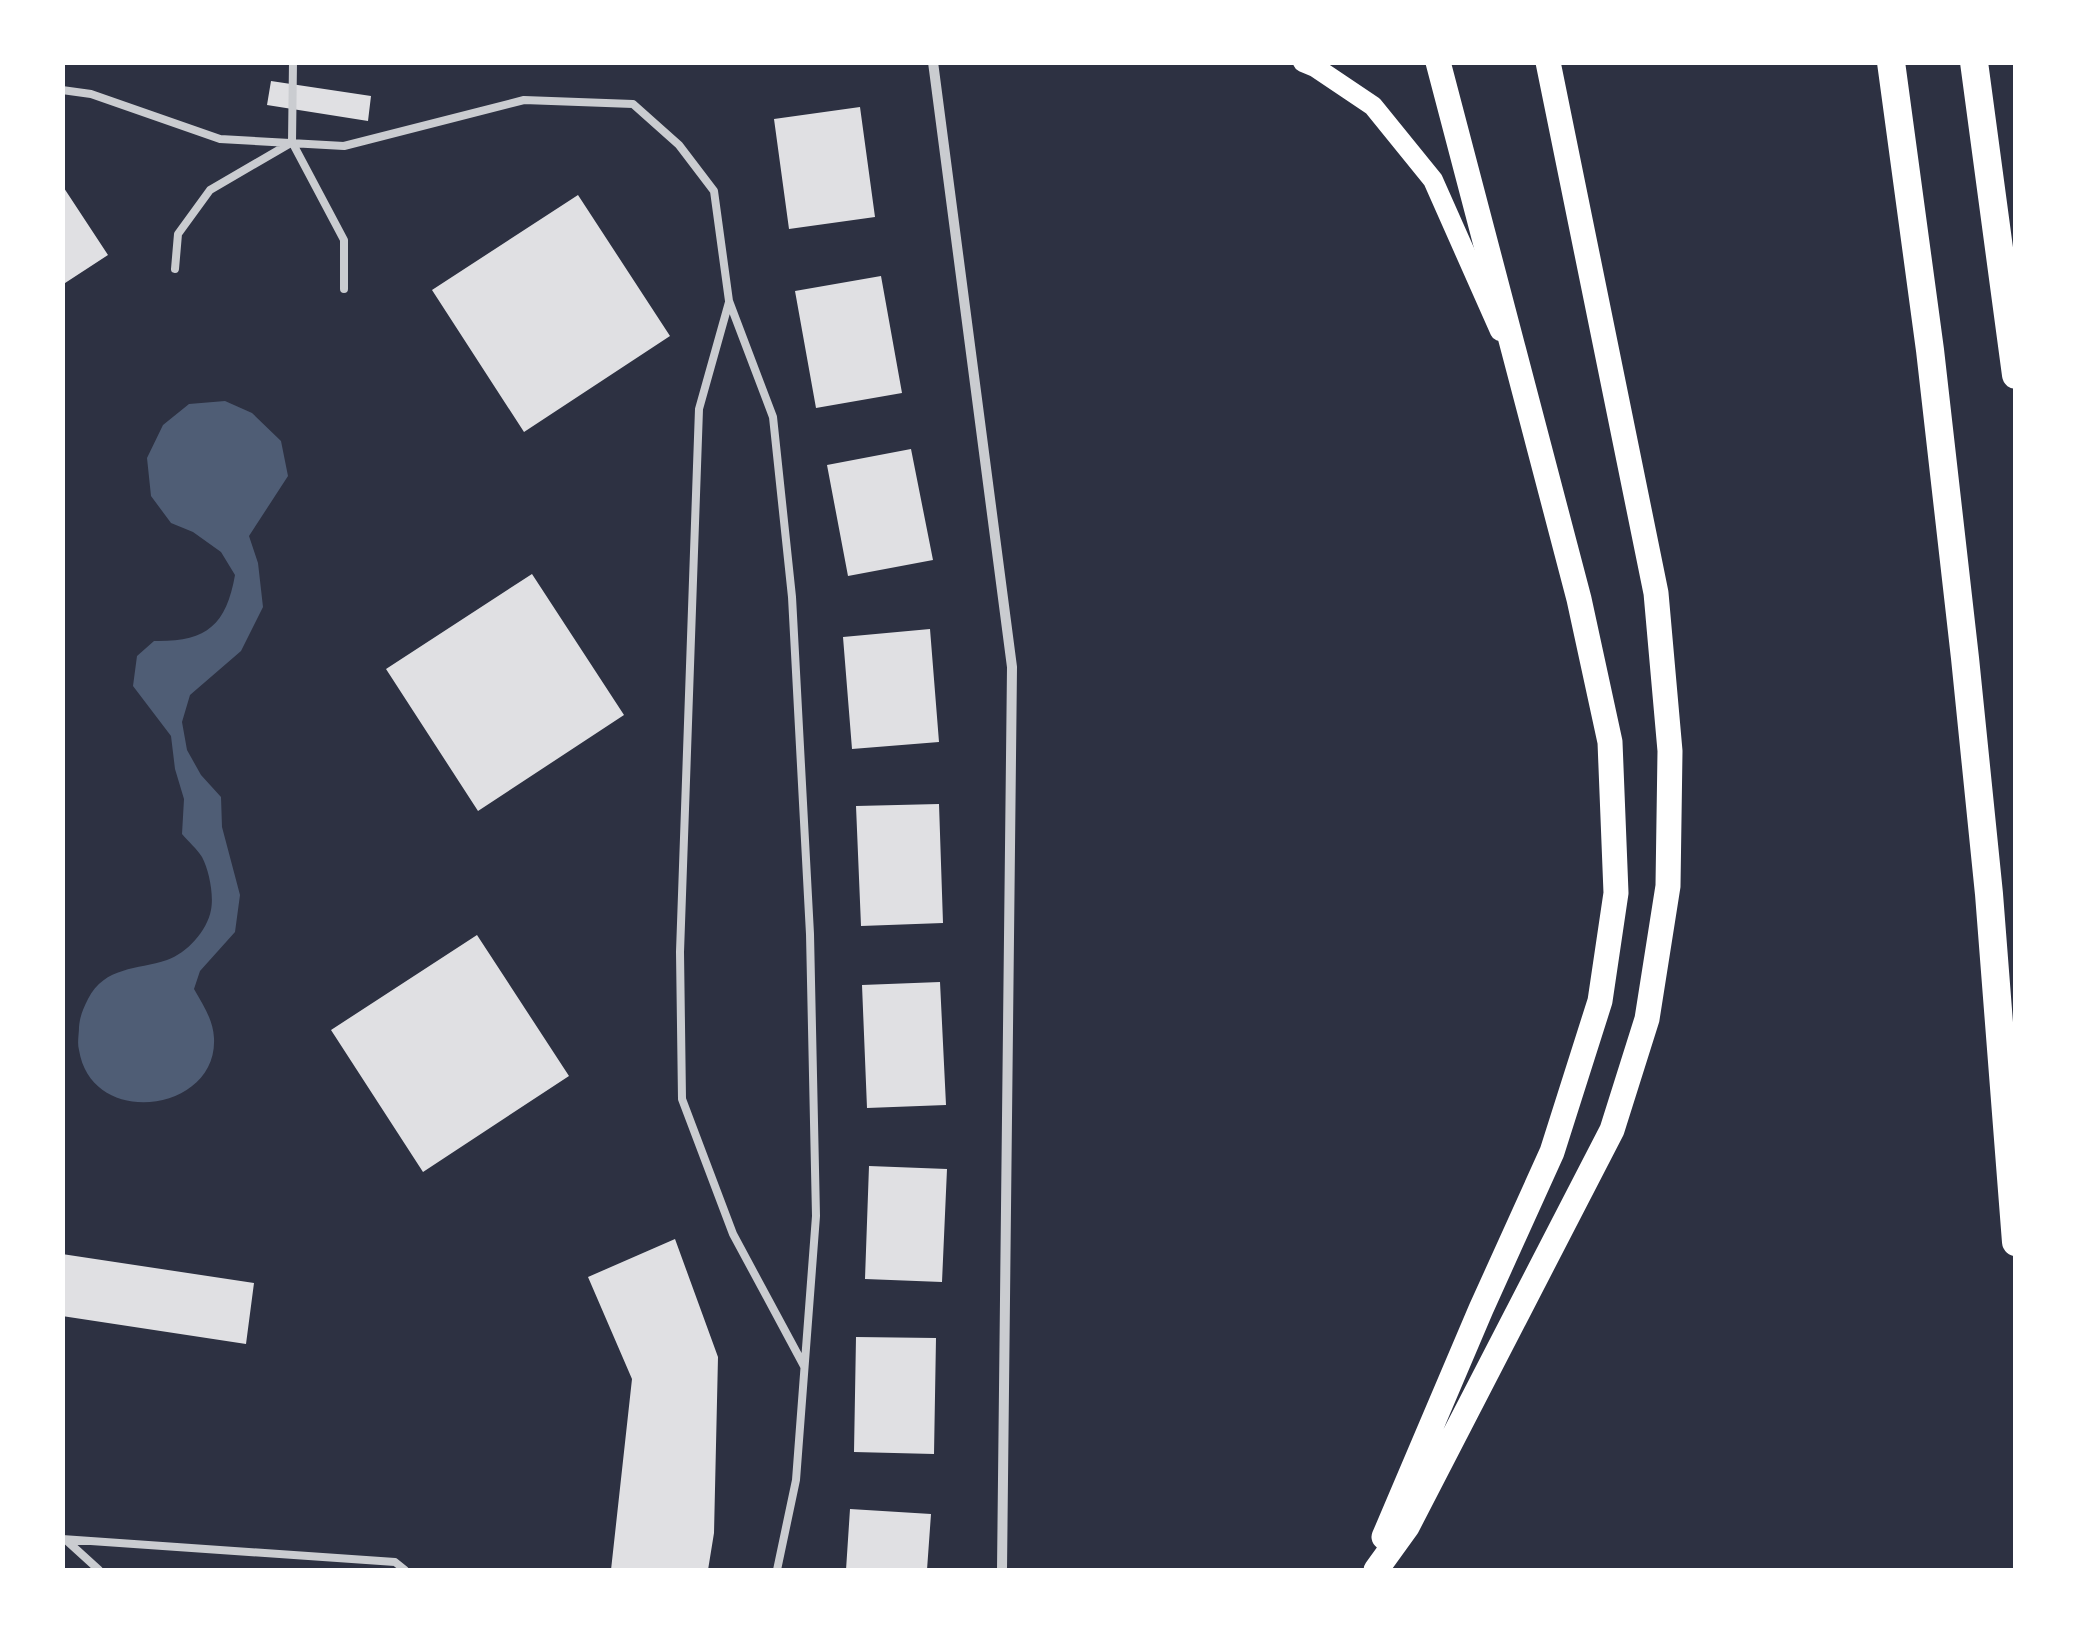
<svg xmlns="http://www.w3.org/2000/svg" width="2078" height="1633" font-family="'Times New Roman',serif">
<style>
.water{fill:#4f5d75}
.building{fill:#e0e0e3}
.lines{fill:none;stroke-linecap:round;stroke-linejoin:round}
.service{stroke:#caccd0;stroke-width:8}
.minor{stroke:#caccd0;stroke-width:10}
.secondary{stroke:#fff;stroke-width:20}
.primary{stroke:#fff;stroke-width:25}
.motorway{stroke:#fff;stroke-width:28}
</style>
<rect width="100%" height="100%" fill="#2d3142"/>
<!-- water -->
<path class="water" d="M225 401 252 413 281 441 288 476 249 536 258 563 263 607 241 651 190 695 182 722 187 750 201 775 221 797 222 827 240 895 235 932 200 971 194 989C203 1005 213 1019 214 1038 218 1112 92 1130 79 1050 77 1043 79 1034 79 1027 80 1016 83 1009 88 999 105 966 137 970 167 960 187 953 207 931 211 910 214 895 209 870 202 857 197 849 188 841 182 834L184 799 175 769 171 736 133 686 137 656 154 641C206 642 226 626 235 575L221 552 193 532 171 523 151 496 147 458 163 425 189 404Z"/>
<!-- building -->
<path class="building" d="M271 81 371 96 368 121 267 105Z
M860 107 875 217 789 229 774 119Z
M62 185 108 255 62 285Z
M578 195 670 336 524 432 432 290Z
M881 276 902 393 816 408 795 291Z
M911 449 933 560 848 576 827 465Z
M532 574 624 715 478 811 386 669Z
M930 629 939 742 852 749 843 637Z
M939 804 943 923 861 926 856 806Z
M477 935 569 1076 423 1172 331 1030Z
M940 982 946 1105 867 1108 862 985Z
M869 1166 947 1169 942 1282 865 1279Z
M675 1239 718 1357 714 1533 708 1570H611L632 1379 588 1277Z
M62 1254 254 1283 246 1344 62 1316Z
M856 1337 936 1338 934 1454 854 1452Z
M850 1509 931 1514 927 1570H846Z"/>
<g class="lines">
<!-- service -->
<path class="service" d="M293 62 292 142 344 240V289
M62 90 91 94 220 139 344 146 524 100 633 104 679 145 714 191 729 301 773 417 792 597 810 934 816 1216 796 1480 777 1570
M175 269 178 234 210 190 289 144
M729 302 699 409 680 952 682 1099 733 1234 804 1366
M62 1539 395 1562 405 1570
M66 1540 99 1570"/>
<!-- minor -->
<path class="minor" d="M933 62 1012 667 1002 1570"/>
<!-- secondary -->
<path class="secondary" d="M1303 62 1315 67 1373 106 1433 180 1500 331"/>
<!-- primary -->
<path class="primary" d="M1384 1537 1481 1309 1552 1152 1600 1001 1616 893 1610 742 1579 599 1438 62
M1376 1570 1407 1527 1612 1130 1647 1019 1668 886 1670 751 1656 593 1548 62"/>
<!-- motorway -->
<path class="motorway" d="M1891 62 1930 350 1965 658 1989 894 2016 1242
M1974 62 2016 375"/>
</g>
<!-- border -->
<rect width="2078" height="1633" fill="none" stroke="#ffffff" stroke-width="130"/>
</svg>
